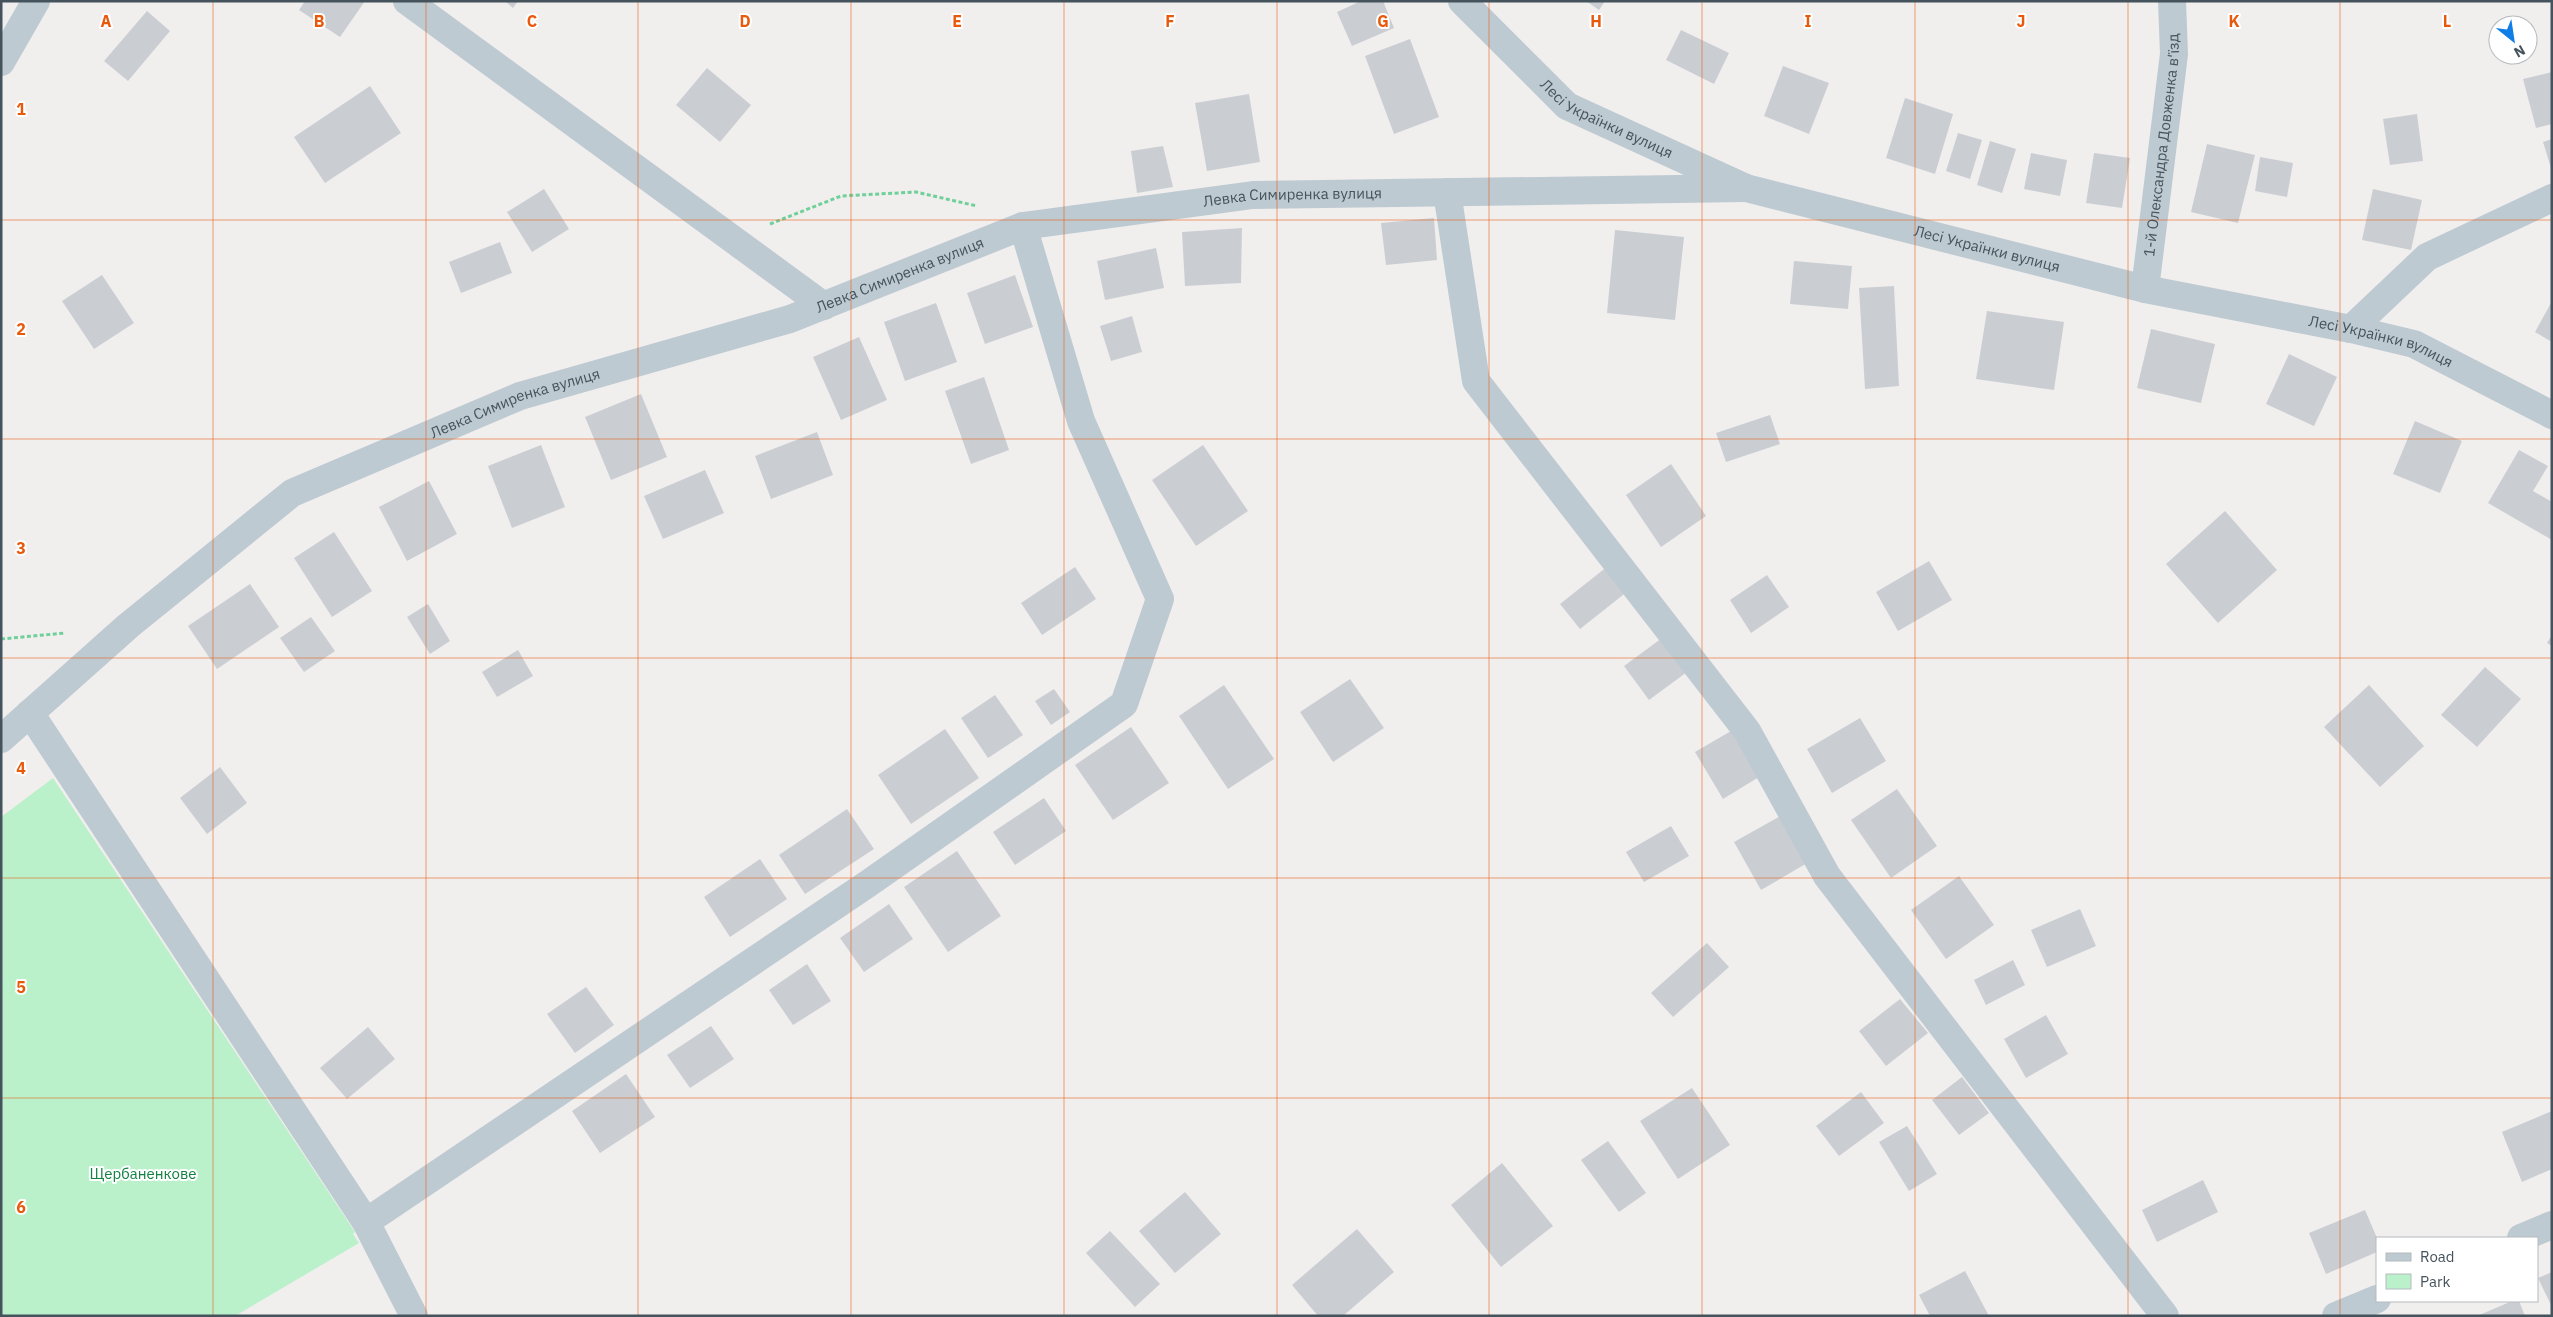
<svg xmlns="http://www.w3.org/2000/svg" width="2553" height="1317" font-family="'IBM Plex Sans',sans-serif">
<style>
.green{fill:#baf1cb}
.building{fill:#caced3}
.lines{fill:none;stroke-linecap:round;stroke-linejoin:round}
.path{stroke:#70d09a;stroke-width:3;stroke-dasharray:4 2.5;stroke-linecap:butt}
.minor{stroke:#becad1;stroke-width:28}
.grid{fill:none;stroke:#e8590c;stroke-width:1;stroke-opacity:0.55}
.labels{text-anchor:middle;stroke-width:4;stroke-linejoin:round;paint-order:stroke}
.street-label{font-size:15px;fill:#45535c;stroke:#fff}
.park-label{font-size:15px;fill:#138142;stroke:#fff}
.grid-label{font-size:16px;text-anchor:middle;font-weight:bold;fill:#e8590c;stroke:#fff;stroke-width:4;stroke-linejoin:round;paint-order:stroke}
</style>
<rect width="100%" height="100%" fill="#f1eeee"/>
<!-- green -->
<path class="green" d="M53 778 355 1232 353 1234 359 1243 235 1316H1V817Z"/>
<!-- building -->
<path class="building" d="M305 1H365L340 37 299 10Z
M505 1H518L513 8Z
M1361 1H1383L1394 28 1352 46 1337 12Z
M1586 1H1605L1599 10Z
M147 11 170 31 128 81 104 61Z
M1681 30 1729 53 1714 84 1666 60Z
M1410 39 1439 117 1394 134 1365 56Z
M1783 66 1829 83 1809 134 1764 116Z
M707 68 751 105 720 142 676 105Z
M2552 72V124L2536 128 2523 79Z
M370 86 401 133 325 183 294 137Z
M1249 94 1260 162 1207 171 1195 103Z
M1905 98 1953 114 1935 174 1886 158Z
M2417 114 2423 161 2390 165 2383 119Z
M1958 133 1982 140 1970 179 1946 171Z
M2552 139V168H2551L2543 142Z
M1990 141 2016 149 2002 193 1977 185Z
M2207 144 2255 155 2238 223 2191 212Z
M1163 146 1173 187 1137 193 1131 151Z
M2031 153 2067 160 2060 196 2024 189Z
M2094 153 2130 158 2122 208 2086 203Z
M2260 157 2293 163 2287 197 2255 191Z
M544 189 569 229 532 252 507 212Z
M2373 189 2422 200 2411 250 2362 240Z
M1434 218 1437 260 1386 265 1381 223Z
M1242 228 1241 283 1185 286 1182 232Z
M1615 230 1684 237 1675 320 1607 313Z
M500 242 512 273 461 293 449 262Z
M1156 248 1164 288 1105 300 1097 261Z
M1794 261 1852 266 1848 309 1790 304Z
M102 275 134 323 94 349 62 301Z
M1015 275 1033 327 985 344 967 293Z
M1894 286 1899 386 1865 389 1859 288Z
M2552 301V342L2535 332Z
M936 303 957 362 905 381 884 322Z
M1987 311 2064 322 2054 390 1976 379Z
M1132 316 1142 352 1111 361 1100 326Z
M2151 329 2215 344 2201 403 2137 388Z
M859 337 887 400 841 420 813 357Z
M2289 354 2337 377 2314 426 2266 404Z
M984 377 1009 450 971 464 945 391Z
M641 394 667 457 611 480 585 417Z
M1770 415 1780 444 1726 462 1716 433Z
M2415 421 2462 441 2440 493 2393 474Z
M817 432 833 475 771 499 755 456Z
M541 445 565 507 512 528 488 466Z
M1203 445 1248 511 1196 546 1152 480Z
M2519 450 2548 466 2533 491 2552 502V540L2488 503Z
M1671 464 1706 516 1661 547 1626 495Z
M705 470 724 513 663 539 644 496Z
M429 481 457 534 407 561 379 507Z
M2225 511 2277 570 2218 623 2166 564Z
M334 532 372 591 332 617 294 558Z
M1929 561 1952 600 1898 631 1876 592Z
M1608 566 1628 591 1580 629 1560 604Z
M1075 567 1096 599 1042 635 1021 603Z
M1767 575 1789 607 1751 633 1730 600Z
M250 584 279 627 217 669 188 626Z
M428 604 450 641 430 654 407 617Z
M311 617 335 651 304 672 280 638Z
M2552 635V646L2547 643Z
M1662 638 1687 672 1649 700 1624 666Z
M518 650 533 676 497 697 482 672Z
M2485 667 2521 699 2477 747 2441 715Z
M1350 679 1384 728 1333 762 1300 712Z
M1224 685 1274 759 1228 789 1179 716Z
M2369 685 2424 746 2380 787 2324 727Z
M1054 689 1070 712 1051 725 1035 701Z
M995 695 1023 735 988 758 961 718Z
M1860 718 1886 761 1832 793 1807 749Z
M1131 727 1169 783 1113 820 1075 765Z
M945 729 979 778 911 824 878 775Z
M1731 731 1759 777 1723 799 1695 752Z
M220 767 247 803 207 834 180 798Z
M1897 789 1937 846 1891 878 1851 820Z
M1044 798 1066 831 1015 865 993 832Z
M847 809 874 849 805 894 779 855Z
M1782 815 1809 862 1761 890 1734 842Z
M1671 826 1689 856 1644 882 1626 852Z
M957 851 1001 916 948 952 904 887Z
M760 859 787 899 730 937 704 897Z
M1959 876 1994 925 1946 959 1911 910Z
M889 904 913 939 864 972 840 938Z
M2080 909 2096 946 2047 967 2031 930Z
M1707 943 1729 967 1673 1017 1651 993Z
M2013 960 2025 985 1986 1005 1974 980Z
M807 964 831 1001 793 1025 769 990Z
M586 987 614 1025 575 1053 547 1014Z
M1900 999 1928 1033 1886 1066 1859 1031Z
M2046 1015 2068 1054 2026 1078 2004 1039Z
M711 1026 734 1059 690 1088 667 1055Z
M368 1027 395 1059 347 1099 320 1068Z
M626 1074 655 1117 600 1153 572 1111Z
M1962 1077 1989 1113 1959 1135 1932 1100Z
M1692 1088 1730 1145 1678 1179 1640 1121Z
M1861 1092 1884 1123 1839 1156 1816 1126Z
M2552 1111V1169L2522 1182 2502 1132Z
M1907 1126 1937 1174 1909 1191 1879 1142Z
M1608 1141 1646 1193 1619 1212 1581 1160Z
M1502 1163 1553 1226 1501 1267 1451 1205Z
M2203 1180 2218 1212 2157 1242 2142 1210Z
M1185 1192 1221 1234 1175 1273 1139 1231Z
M2365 1210 2377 1238V1252L2326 1274 2309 1233Z
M1357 1229 1394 1272 1343 1316H1318L1292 1285Z
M1110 1231 1160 1284 1135 1307 1086 1253Z
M1965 1271 1989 1316H1930L1919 1295Z
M2552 1272V1307L2538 1278Z
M2512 1301H2519L2525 1316H2477Z"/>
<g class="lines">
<!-- path -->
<path class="path" d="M770 224 841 196 916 192 977 206
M1 639 65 633"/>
<!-- minor -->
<g class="minor">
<path d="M407 1 824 306"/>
<path id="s1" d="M1462 1 1567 106 1746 188 2145 289 2351 329 2414 344 2552 415"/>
<path d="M1 62 36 1"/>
<path d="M1447 192 1476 381 1747 731 1827 876 2165 1316"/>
<path id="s2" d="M2145 289 2174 54 2172 1"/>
<path d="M2351 329 2427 257 2552 198"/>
<path d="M30 713 366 1222 414 1316"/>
<path id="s3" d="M1 739 128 626 292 493 520 396 790 319 1023 226 1253 195 1746 188"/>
<path d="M366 1222 869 883 1124 704 1160 599 1081 421 1023 226"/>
<path d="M2521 1238 2552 1225"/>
<path d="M2336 1316 2377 1299"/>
</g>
</g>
<!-- grid -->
<path class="grid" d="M213 1V1316M426 1V1316M638 1V1316M851 1V1316M1064 1V1316M1277 1V1316M1489 1V1316M1702 1V1316M1915 1V1316M2128 1V1316M2340 1V1316M1 220H2552M1 439H2552M1 658H2552M1 878H2552M1 1098H2552"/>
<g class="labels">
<!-- street labels -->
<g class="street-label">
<text dy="5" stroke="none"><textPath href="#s1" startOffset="189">Лесі Українки вулиця</textPath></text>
<text dy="5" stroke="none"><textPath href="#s2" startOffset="145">1-й Олександра Довженка в'їзд</textPath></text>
<text dy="5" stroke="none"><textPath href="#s3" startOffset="1432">Левка Симиренка вулиця</textPath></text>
<text dy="5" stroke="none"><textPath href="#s1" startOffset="594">Лесі Українки вулиця</textPath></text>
<text dy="5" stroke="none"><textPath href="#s3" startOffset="1028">Левка Симиренка вулиця</textPath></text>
<text dy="5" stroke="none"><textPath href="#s1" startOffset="999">Лесі Українки вулиця</textPath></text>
<text dy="5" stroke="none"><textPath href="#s3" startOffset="622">Левка Симиренка вулиця</textPath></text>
</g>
<!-- park labels -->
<g class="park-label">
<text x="143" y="1179">Щербаненкове</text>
</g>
</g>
<g class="grid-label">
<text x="106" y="27">A</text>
<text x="319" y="27">B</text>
<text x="532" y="27">C</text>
<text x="745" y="27">D</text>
<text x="957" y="27">E</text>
<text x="1170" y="27">F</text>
<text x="1383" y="27">G</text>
<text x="1596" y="27">H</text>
<text x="1808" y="27">I</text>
<text x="2021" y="27">J</text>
<text x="2234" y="27">K</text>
<text x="2447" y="27">L</text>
<text x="21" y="115">1</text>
<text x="21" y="335">2</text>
<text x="21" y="554">3</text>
<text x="21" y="774">4</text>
<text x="21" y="993">5</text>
<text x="21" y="1213">6</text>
</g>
<!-- border -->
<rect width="2553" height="1317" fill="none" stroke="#45535c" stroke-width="5"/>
<!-- legend -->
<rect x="2376" y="1237" width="162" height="65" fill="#ffffff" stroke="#b5babe"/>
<rect x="2386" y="1253" width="25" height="8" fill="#becad1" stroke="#b5babe"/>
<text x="2420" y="1262" font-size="15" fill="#45535c">Road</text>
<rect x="2386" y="1274" width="25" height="15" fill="#baf1cb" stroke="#b5babe"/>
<text x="2420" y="1287" font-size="15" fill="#45535c">Park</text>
<!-- north arrow -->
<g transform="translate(2513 40) rotate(150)"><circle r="24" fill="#ffffff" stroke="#b5babe"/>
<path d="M0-4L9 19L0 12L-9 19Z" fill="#117ee7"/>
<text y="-8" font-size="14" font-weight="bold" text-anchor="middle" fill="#45535c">N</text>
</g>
</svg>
